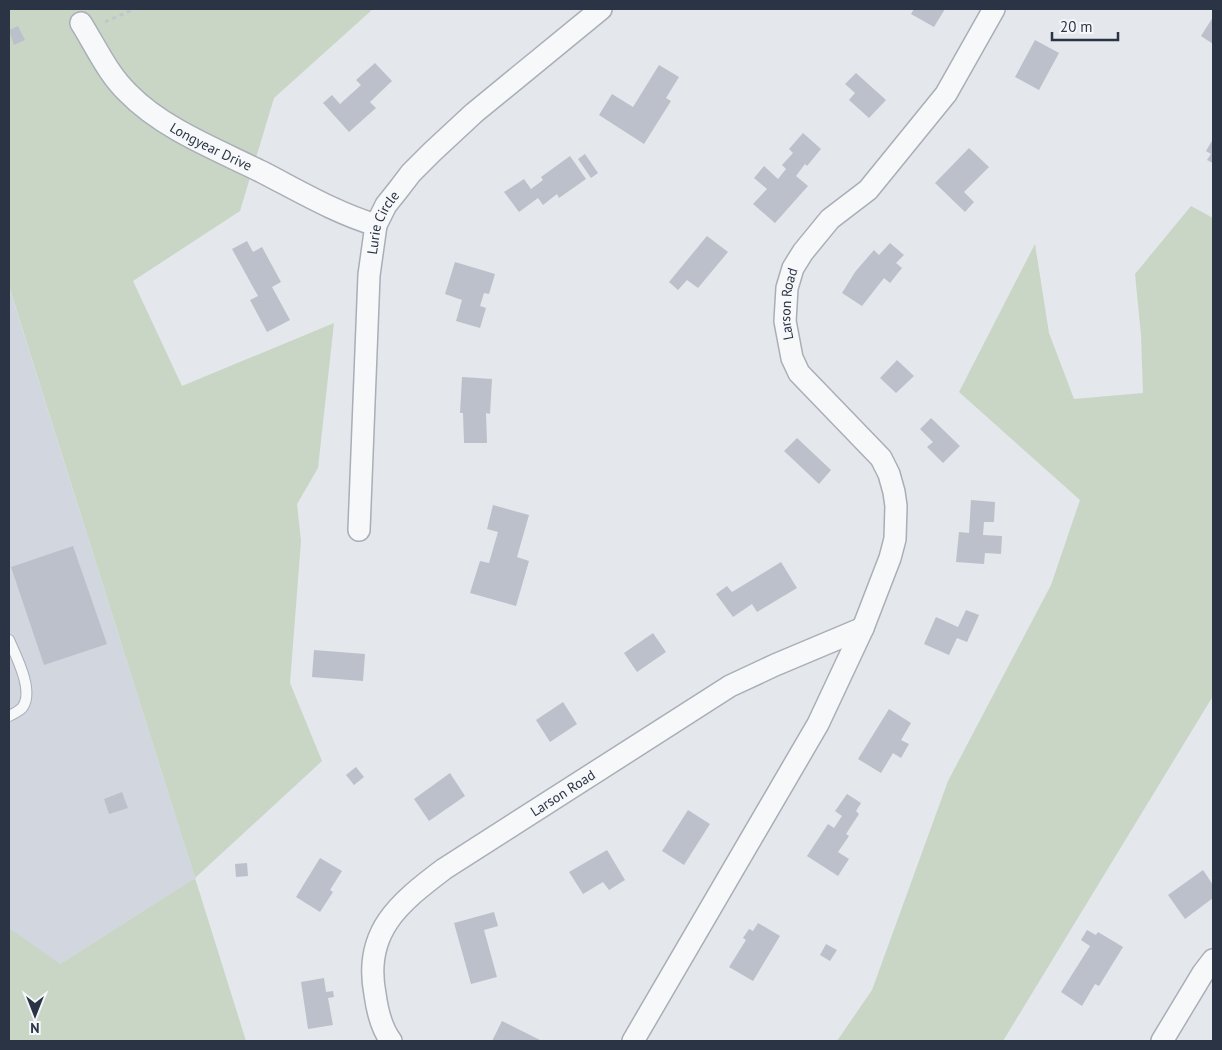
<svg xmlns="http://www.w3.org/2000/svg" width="1222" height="1050" font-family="'PT Sans',sans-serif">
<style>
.built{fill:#d2d6de}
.green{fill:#c9d6c5}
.building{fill:#bbc0ca}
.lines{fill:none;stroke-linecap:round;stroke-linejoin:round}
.lane-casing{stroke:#a9aeb7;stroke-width:12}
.street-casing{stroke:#a9aeb7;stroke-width:24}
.path{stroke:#c2c5cb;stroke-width:3;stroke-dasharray:4 4;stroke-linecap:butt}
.lane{stroke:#f7f8fa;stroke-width:10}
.street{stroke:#f7f8fa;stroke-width:21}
.labels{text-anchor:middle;stroke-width:4;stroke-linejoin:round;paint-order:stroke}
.street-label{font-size:14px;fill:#2b3445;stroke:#f4f6f9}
</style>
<rect width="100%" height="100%" fill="#e4e7ec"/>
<!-- built -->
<path class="built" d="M9 287 195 878 60 964 9 945Z"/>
<!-- green -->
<path class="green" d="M9 9H373L274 98 240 211 133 281 182 386 334 323 318 468 297 504 301 541 290 683 322 761 195 878 246 1041H9V928L60 964 195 878 9 286Z
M1191 206 1213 218V696L1003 1041H837L872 990 948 781 1051 585 1080 500 959 392 1035 244 1049 333 1074 399 1143 393 1141 335 1135 274Z"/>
<!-- building -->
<path class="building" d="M914 9H945L934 27 911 14Z
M1213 17V44L1201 36Z
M18 26 25 40 14 45 9 30Z
M1035 40 1059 53 1039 90 1015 77Z
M375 63 392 81 370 102 376 108 349 132 323 103 332 95 340 104 361 85 356 80Z
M659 65 679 77 666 98 671 101 644 144 599 115 612 94 633 107Z
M856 73 886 100 869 118 849 100 855 93 845 84Z
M803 133 821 149 807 166 805 164 796 176 808 186 775 223 753 204 767 189 754 178 764 166 778 179 786 169 782 165 793 153 789 149Z
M1213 139V163L1207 160 1211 154 1206 151Z
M969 148 989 167 964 192 974 202 965 212 935 183Z
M585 154 598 173 591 178 578 159Z
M570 156 586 179 559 198 557 194 543 205 538 198 519 212 504 192 524 179 531 189 543 180 541 177Z
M707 236 728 252 698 288 687 280 678 290 669 282Z
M247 241 253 252 262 247 281 282 272 287 290 320 267 332 250 300 258 296 232 249Z
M890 243 904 255 896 263 902 268 890 283 884 278 862 306 842 293 855 272 874 250 879 255Z
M455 262 495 274 489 294 484 293 480 306 486 308 480 328 456 321 462 300 445 294Z
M897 360 914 376 896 393 880 378Z
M462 377 492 379 490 414 486 413 487 443H464L463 413H460Z
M931 418 960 446 943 463 927 447 933 442 920 429Z
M797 438 831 470 819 484 784 451Z
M971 500 995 502 994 522H984L983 535 1002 536 1001 554 985 553 984 564 956 562 959 532 969 533Z
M493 505 529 515 517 557 529 561 516 606 470 593 480 561 489 563 498 532 487 529Z
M73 546 107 644 44 665 11 567Z
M781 562 797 588 757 612 752 604 733 617 716 594 727 586 732 592Z
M966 610 979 615 967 642 957 638 949 655 924 644 936 617 958 627Z
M653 633 666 652 637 672 624 653Z
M314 650 365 654 363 681 312 677Z
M563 702 577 724 550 742 536 720Z
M889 709 911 723 901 740 909 744 901 758 893 753 881 773 858 759Z
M356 767 364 777 354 785 346 775Z
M450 773 465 796 429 821 414 799Z
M122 792 128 808 109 814 104 799Z
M847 794 861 803 856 811 859 814 846 834 849 836 838 852 849 859 838 876 807 856 828 824 834 828 842 816 835 811Z
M688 810 710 824 684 865 662 851Z
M607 850 625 880 609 890 603 882 583 894 569 872Z
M320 858 342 871 330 890 333 892 320 912 296 897Z
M247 863 248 876 236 877 235 864Z
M1203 870 1213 885V898L1185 919 1168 895Z
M494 912 498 926 484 930 497 977 471 984 454 923Z
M758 923 780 936 753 981 729 967 746 940 743 938 749 929 753 931Z
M1087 930 1096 935 1098 932 1123 947 1099 986 1095 984 1082 1006 1061 992 1090 946 1081 940Z
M826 944 837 950 830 961 820 955Z
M324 978 326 992 333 991 334 997 328 998 333 1025 308 1029 301 982Z
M502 1021 542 1041H492Z"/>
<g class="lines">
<!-- lane casing -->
<g class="lane-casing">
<path id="lane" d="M9 640C16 656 35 692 22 708 19 711 13 714 9 716"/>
</g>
<!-- street casing -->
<g class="street-casing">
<g id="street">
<path id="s1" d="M81 23C96 47 108 74 128 93 163 129 218 150 262 172 299 191 336 213 376 225"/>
<path id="s2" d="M359 530 369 275 376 225 386 205 398 190 411 173 432 152 474 113 601 9"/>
<path id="s3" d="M391 1041C382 1029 377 1009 375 994 363 932 399 903 444 869L730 686 775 665 863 628"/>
<path id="s4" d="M633 1041 818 724 863 628 890 558 895 539 896 506 894 492 889 474 881 458 799 373 792 358 785 321 787 288 793 268 803 252 830 219 868 190 946 94 994 9"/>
<path d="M1162 1041 1203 973 1213 960"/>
</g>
</g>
<!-- path -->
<path class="path" d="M105 22 134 9"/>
<!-- lane -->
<use href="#lane" class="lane"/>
<!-- street -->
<use href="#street" class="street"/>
</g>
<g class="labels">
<!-- street labels -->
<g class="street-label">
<text dy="5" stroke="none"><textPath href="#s1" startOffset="184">Longyear Drive</textPath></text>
<text dy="5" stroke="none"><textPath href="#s2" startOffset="310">Lurie Circle</textPath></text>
<text dy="5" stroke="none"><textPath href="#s4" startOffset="841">Larson Road</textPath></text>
<text dy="5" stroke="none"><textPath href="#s3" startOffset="344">Larson Road</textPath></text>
</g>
</g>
<!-- border -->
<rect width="1222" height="1050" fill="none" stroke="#2b3445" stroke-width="20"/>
<!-- north arrow -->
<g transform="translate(35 1015) rotate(180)" stroke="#f4f6f9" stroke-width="4" paint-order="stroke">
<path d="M0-4L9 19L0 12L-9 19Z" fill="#2b3445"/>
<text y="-8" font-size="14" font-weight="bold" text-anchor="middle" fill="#2b3445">N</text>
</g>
<!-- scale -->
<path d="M1052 32v8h66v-8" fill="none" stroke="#2b3445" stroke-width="2.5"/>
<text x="1060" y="32" font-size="15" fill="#2b3445" stroke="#f4f6f9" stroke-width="4" paint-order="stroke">20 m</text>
</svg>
